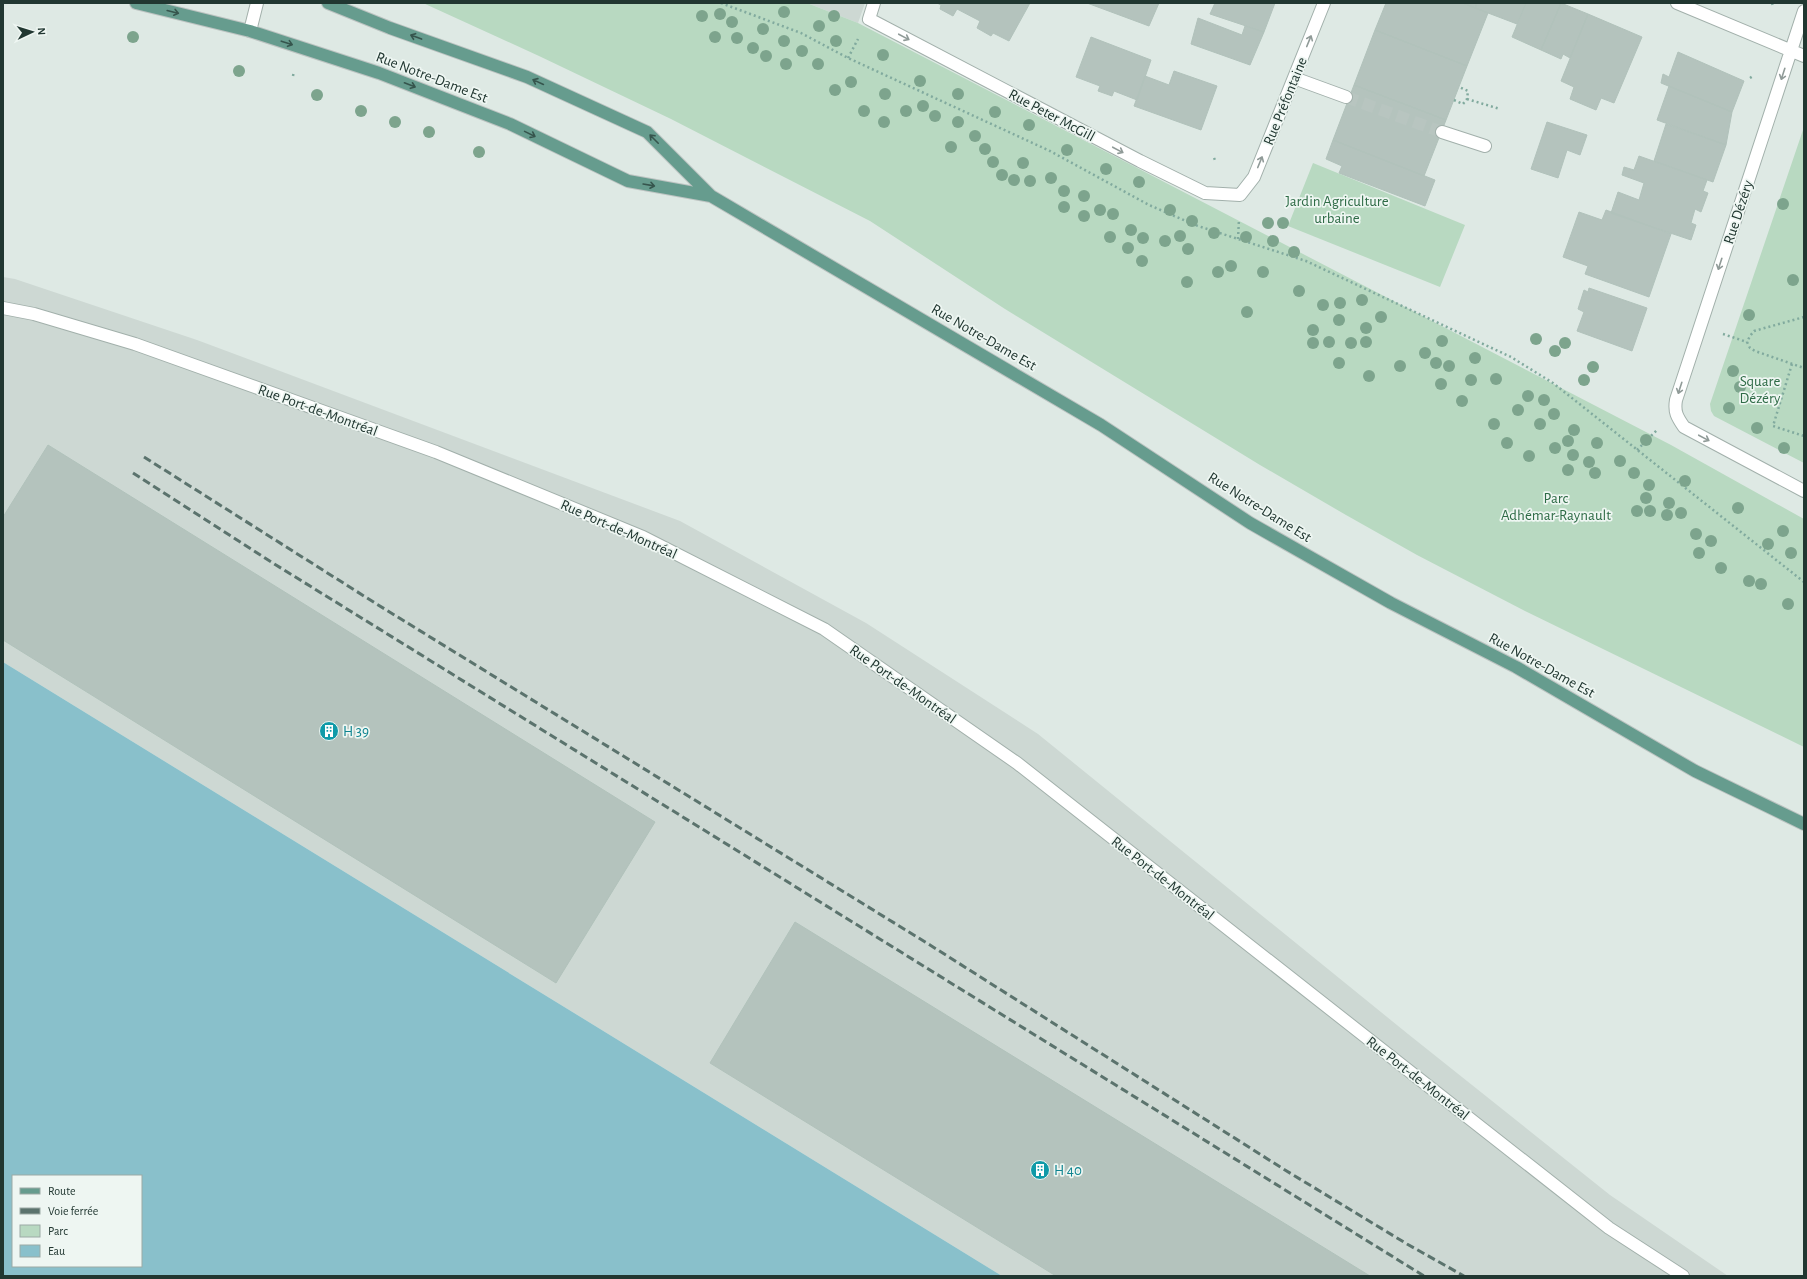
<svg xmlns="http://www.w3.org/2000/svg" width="1807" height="1279" font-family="'Alegreya Sans',sans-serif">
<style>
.built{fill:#cdd8d3}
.green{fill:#b8d9c1}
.water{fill:#89c0cb;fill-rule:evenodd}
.building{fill:#b4c3bd;stroke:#b1c2bb}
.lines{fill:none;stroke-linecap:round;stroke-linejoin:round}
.minor-tunnel{stroke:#b8c5c0;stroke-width:12;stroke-dasharray:12 6;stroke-linecap:butt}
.minor-casing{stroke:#a2b0ab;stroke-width:14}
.major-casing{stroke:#bcc3c1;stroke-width:14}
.path{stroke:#81aa9e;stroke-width:2.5;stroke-dasharray:2 3;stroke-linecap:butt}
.minor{stroke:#fff;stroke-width:12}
.major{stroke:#669c8e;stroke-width:12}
.rail{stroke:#5b736d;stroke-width:3;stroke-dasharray:8 4;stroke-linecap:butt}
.tree{fill:#7da48d}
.oneway{stroke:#36554d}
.oneway2{stroke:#909b98}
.labels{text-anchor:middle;stroke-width:3.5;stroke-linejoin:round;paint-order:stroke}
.street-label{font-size:15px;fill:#213731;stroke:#eef6f2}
.park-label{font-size:15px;fill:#2e6b46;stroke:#eef6f2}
.culture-label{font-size:15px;fill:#0d838f;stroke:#eef6f2;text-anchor:start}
</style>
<rect width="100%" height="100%" fill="#dee9e4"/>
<!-- built -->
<path class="built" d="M807 3H865L858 23Z
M3 277 15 279 197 340 680 521 866 623 1038 734 1408 1034 1610 1195 1728 1276H1002L3 662Z"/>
<!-- green -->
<path class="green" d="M423 3H807L858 23 1671 445 1804 519V747L1525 611 1417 555 1346 515 1260 465 1005 309 870 221 671 119 539 56Z
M1804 127V463L1714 416 1711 411 1710 404Z
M1313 163 1465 225 1440 287 1288 226Z"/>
<!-- water -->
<path class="water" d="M3 662 1002 1276H3ZM13 1176H141V1266H13Z"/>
<!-- building -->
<path class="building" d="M937 3H1030L1009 41 993 33 991 36 977 28 980 21 957 9 953 16 940 9 941 5Z
M1087 3H1159L1149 26Z
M1215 3H1275L1264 32 1210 14Z
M1386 3H1463L1488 13 1467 66 1375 30Z
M1463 3H1477L1475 8Z
M1477 3H1526L1517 24 1475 8Z
M1526 3H1561L1541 50 1512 37Z
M1561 3 1588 14 1570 58 1563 54 1561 59 1541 50Z
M1588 14 1642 37 1614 103 1601 98 1596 110 1570 99 1574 87 1561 81Z
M1198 18 1242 35 1245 26 1264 32 1250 65 1191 44Z
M1375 30 1467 66 1446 120 1354 85Z
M1091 37 1151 60 1137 100 1114 91 1112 96 1098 91 1100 86 1076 77Z
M1678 52 1744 81 1732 112 1661 83 1663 74 1669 77Z
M1174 71 1217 86 1201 130 1134 106 1145 76 1169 85Z
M1354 85 1446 120 1424 176 1333 140Z
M1669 86 1732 112 1726 145 1657 120Z
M1547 122 1587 135 1580 155 1567 150 1558 178 1531 169Z
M1666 124 1726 145 1713 182 1654 161Z
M1333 140 1435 180 1425 206 1339 173 1342 166 1326 159Z
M1639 156 1707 180 1703 191 1708 193 1701 212 1695 209 1691 223 1696 225 1691 240 1611 213 1618 192 1639 200 1644 183 1622 175 1624 167 1634 170Z
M1606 210 1671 234 1649 297 1585 274 1588 266 1563 257 1579 212 1602 220Z
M1589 288 1647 308 1632 351 1577 331 1584 312 1578 309 1584 290 1588 292Z
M48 445 655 822 556 983 3 640V517Z
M795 922 1370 1276H1056L710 1063Z"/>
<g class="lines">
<!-- minor-tunnel -->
<path class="minor-tunnel" d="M1346 97 1442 132"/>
<!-- minor casing -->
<g class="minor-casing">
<path id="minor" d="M874 3 869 19 1140 161 1205 193 1240 195 1254 177 1324 3
M1677 3 1804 56
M1804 11 1676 400C1674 412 1677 417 1684 427L1804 491
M250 31 257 3
M1294 78 1346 97
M1442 132 1485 146
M3 308 34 314 135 344 436 452 643 537 824 629 1017 763 1609 1228 1683 1276"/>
</g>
<!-- major casing -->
<g class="major-casing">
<path id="major" d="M136 3 250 31 379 73 510 124 628 181 711 196
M328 3 390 28 527 77 647 132 711 196 1101 425 1250 523 1391 603 1516 667 1695 771 1804 824"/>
</g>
<!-- path -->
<path class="path" d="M721 3 801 33 848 58 1050 151 1149 205 1195 225 1306 261 1511 357 1553 383 1804 582
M1772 3 1773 6
M848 58 858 39
M293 76 294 71
M1750 78 1753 76
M1467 99 1500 109
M1454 100 1463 104 1467 99 1468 91 1459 87
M1214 158 1216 162
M1238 239 1239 219
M1804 317 1754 331 1750 336 1747 342 1750 348 1755 351 1804 368
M1723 334 1747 342
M1792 364 1773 426 1804 436
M1637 450 1658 429"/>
<!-- minor -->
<use href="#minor" class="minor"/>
<!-- major -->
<use href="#major" class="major"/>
<!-- rail -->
<path class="rail" d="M144 457 375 603 930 945 1285 1170 1407 1244 1464 1276
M133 473 276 565 1424 1276"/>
</g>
<!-- trees -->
<g class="tree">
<circle cx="784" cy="12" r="6"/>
<circle cx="720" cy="14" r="6"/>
<circle cx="702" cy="16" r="6"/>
<circle cx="834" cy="16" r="6"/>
<circle cx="732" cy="22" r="6"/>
<circle cx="819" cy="26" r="6"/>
<circle cx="763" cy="29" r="6"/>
<circle cx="133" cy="37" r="6"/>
<circle cx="715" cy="37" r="6"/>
<circle cx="737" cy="38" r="6"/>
<circle cx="784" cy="41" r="6"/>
<circle cx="836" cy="41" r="6"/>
<circle cx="753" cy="48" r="6"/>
<circle cx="802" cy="51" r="6"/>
<circle cx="883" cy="55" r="6"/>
<circle cx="766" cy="56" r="6"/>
<circle cx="786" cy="64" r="6"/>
<circle cx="818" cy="64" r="6"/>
<circle cx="239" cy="71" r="6"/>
<circle cx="920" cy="81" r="6"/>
<circle cx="851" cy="82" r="6"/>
<circle cx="835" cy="90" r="6"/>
<circle cx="885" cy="94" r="6"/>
<circle cx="958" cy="94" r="6"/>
<circle cx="317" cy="95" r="6"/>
<circle cx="923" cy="106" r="6"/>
<circle cx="361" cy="111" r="6"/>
<circle cx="864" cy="111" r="6"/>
<circle cx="906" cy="111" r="6"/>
<circle cx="995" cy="112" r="6"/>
<circle cx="935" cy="116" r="6"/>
<circle cx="395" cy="122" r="6"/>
<circle cx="884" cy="122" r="6"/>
<circle cx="958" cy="122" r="6"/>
<circle cx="1029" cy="125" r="6"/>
<circle cx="429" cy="132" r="6"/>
<circle cx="975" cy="136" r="6"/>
<circle cx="951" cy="147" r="6"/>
<circle cx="985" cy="149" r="6"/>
<circle cx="1067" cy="150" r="6"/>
<circle cx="479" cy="152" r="6"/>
<circle cx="993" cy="162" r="6"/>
<circle cx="1023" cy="163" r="6"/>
<circle cx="1106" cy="169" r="6"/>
<circle cx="1002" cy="175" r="6"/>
<circle cx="1051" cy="178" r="6"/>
<circle cx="1014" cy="180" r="6"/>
<circle cx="1030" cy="181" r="6"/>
<circle cx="1139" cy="182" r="6"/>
<circle cx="1064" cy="191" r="6"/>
<circle cx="1084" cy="196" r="6"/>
<circle cx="1783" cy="204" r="6"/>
<circle cx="1064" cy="207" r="6"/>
<circle cx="1100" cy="210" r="6"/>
<circle cx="1170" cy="210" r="6"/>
<circle cx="1113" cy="214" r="6"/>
<circle cx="1084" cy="216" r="6"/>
<circle cx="1192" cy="221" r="6"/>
<circle cx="1268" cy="223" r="6"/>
<circle cx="1283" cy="223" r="6"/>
<circle cx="1131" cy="230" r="6"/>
<circle cx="1214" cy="233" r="6"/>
<circle cx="1180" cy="236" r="6"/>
<circle cx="1110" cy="237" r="6"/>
<circle cx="1246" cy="237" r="6"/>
<circle cx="1143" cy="238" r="6"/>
<circle cx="1165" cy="241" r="6"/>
<circle cx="1273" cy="241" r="6"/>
<circle cx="1128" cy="248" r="6"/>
<circle cx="1188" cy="249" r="6"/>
<circle cx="1294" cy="252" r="6"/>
<circle cx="1142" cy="261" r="6"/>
<circle cx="1231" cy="266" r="6"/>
<circle cx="1218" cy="272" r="6"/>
<circle cx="1263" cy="272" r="6"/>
<circle cx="1793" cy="280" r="6"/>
<circle cx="1187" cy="282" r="6"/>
<circle cx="1299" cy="291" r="6"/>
<circle cx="1362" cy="300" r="6"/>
<circle cx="1340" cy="303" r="6"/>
<circle cx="1323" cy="305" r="6"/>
<circle cx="1247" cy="312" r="6"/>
<circle cx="1749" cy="315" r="6"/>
<circle cx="1381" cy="317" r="6"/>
<circle cx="1339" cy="320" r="6"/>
<circle cx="1366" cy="328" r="6"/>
<circle cx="1313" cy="330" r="6"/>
<circle cx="1536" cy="339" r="6"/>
<circle cx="1442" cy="341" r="6"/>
<circle cx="1329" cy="342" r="6"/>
<circle cx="1366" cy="342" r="6"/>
<circle cx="1313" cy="343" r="6"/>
<circle cx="1351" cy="343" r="6"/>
<circle cx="1565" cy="343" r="6"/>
<circle cx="1555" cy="351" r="6"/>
<circle cx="1425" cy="353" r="6"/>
<circle cx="1475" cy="358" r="6"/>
<circle cx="1339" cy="363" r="6"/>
<circle cx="1436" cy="363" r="6"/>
<circle cx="1400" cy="366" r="6"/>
<circle cx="1449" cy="366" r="6"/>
<circle cx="1593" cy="367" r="6"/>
<circle cx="1733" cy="371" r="6"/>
<circle cx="1369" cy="376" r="6"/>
<circle cx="1496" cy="379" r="6"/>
<circle cx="1471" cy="380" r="6"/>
<circle cx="1584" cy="380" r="6"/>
<circle cx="1441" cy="384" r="6"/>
<circle cx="1740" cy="387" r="6"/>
<circle cx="1528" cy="396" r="6"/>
<circle cx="1544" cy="400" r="6"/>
<circle cx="1462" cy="401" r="6"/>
<circle cx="1729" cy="408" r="6"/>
<circle cx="1518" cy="410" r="6"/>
<circle cx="1554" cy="414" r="6"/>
<circle cx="1494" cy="424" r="6"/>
<circle cx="1540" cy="424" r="6"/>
<circle cx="1757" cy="428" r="6"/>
<circle cx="1574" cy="430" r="6"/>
<circle cx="1646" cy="440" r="6"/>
<circle cx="1568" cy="441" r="6"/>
<circle cx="1507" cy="443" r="6"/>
<circle cx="1597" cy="443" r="6"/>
<circle cx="1555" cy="448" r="6"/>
<circle cx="1784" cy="448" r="6"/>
<circle cx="1573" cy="455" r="6"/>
<circle cx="1529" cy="456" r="6"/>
<circle cx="1620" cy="461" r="6"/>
<circle cx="1589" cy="462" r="6"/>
<circle cx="1568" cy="470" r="6"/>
<circle cx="1595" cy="473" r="6"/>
<circle cx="1634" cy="473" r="6"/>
<circle cx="1685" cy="481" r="6"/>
<circle cx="1649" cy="485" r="6"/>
<circle cx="1646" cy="498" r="6"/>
<circle cx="1669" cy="503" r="6"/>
<circle cx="1738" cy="508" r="6"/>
<circle cx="1637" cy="511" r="6"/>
<circle cx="1650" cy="511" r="6"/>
<circle cx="1681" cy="513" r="6"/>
<circle cx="1667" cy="515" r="6"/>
<circle cx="1783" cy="531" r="6"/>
<circle cx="1696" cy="534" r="6"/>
<circle cx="1711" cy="541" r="6"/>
<circle cx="1768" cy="544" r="6"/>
<circle cx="1699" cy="553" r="6"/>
<circle cx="1791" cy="553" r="6"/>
<circle cx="1721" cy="568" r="6"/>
<circle cx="1749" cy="581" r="6"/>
<circle cx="1761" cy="584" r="6"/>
<circle cx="1788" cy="604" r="6"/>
</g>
<!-- one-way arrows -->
<defs><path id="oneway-shaft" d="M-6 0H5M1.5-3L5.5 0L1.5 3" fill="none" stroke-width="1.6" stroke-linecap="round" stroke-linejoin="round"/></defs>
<g class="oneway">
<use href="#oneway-shaft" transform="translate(173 12) rotate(14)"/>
<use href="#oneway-shaft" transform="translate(416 37) rotate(-160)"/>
<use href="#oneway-shaft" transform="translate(287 43) rotate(18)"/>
<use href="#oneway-shaft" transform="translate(538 82) rotate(-155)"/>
<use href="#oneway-shaft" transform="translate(410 85) rotate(21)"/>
<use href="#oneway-shaft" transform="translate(530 134) rotate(26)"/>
<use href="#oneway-shaft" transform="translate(654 139) rotate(-135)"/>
<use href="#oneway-shaft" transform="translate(649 185) rotate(10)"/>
</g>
<g class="oneway2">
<use href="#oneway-shaft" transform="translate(904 37) rotate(28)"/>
<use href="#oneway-shaft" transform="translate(1309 41) rotate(-68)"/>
<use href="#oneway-shaft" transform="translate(1783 74) rotate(108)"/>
<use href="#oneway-shaft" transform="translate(1118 150) rotate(28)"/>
<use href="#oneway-shaft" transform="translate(1260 162) rotate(-68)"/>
<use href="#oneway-shaft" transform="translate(1720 264) rotate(108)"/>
<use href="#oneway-shaft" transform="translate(1680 388) rotate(108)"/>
<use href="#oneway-shaft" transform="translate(1704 438) rotate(28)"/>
</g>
<!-- icons -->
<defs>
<g id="building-disc" transform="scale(1)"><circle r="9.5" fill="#0f9aa8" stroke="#eef6f2"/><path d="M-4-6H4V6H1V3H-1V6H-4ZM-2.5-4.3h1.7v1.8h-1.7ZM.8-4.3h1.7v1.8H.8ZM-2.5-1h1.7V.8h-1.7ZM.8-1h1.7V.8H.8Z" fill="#fff"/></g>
</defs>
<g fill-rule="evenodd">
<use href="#building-disc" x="329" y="731"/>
<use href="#building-disc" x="1040" y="1170"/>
</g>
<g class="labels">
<!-- street labels -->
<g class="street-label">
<text transform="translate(432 77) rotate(21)" y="5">Rue Notre-Dame Est</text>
<text transform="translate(1285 101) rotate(-68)" y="5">Rue Préfontaine</text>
<text transform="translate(1052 115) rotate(28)" y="5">Rue Peter McGill</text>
<text transform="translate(1738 212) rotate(-72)" y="5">Rue Dézéry</text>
<text transform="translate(984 337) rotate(30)" y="5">Rue Notre-Dame Est</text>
<text transform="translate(318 410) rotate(20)" y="5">Rue Port-de-Montréal</text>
<text transform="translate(1260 507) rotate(32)" y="5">Rue Notre-Dame Est</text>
<text transform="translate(619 529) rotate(24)" y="5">Rue Port-de-Montréal</text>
<text transform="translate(1542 665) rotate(29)" y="5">Rue Notre-Dame Est</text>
<text transform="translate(903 684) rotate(35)" y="5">Rue Port-de-Montréal</text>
<text transform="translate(1163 878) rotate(38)" y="5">Rue Port-de-Montréal</text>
<text transform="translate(1418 1078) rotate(38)" y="5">Rue Port-de-Montréal</text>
</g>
<!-- park labels -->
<g class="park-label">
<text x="1337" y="206">Jardin Agriculture<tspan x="1337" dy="17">urbaine</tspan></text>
<text x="1760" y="386">Square<tspan x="1760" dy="17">Dézéry</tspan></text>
<text x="1556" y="503">Parc<tspan x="1556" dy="17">Adhémar-Raynault</tspan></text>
</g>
<!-- culture labels -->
<g class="culture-label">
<text x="343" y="736">H 39</text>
<text x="1054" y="1175">H 40</text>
</g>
</g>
<!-- border -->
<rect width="1807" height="1279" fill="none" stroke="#213731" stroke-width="8"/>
<!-- legend -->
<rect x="12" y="1175" width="130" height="92" fill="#eef6f2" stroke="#9caaa5"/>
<rect x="20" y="1188" width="20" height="6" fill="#669c8e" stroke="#9caaa5"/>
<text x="48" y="1195" font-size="12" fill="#213731">Route</text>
<rect x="20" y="1208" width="20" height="6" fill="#5b736d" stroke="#9caaa5"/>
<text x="48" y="1215" font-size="12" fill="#213731">Voie ferrée</text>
<rect x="20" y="1225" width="20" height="12" fill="#b8d9c1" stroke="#9caaa5"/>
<text x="48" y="1235" font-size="12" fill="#213731">Parc</text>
<rect x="20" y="1245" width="20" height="12" fill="#89c0cb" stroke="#9caaa5"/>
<text x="48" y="1255" font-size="12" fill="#213731">Eau</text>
<!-- north arrow -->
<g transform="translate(32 32) rotate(86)" stroke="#eef6f2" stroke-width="3" paint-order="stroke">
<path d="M0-3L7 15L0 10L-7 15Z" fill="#213731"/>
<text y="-6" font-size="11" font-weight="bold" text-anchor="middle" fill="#213731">N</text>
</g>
</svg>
